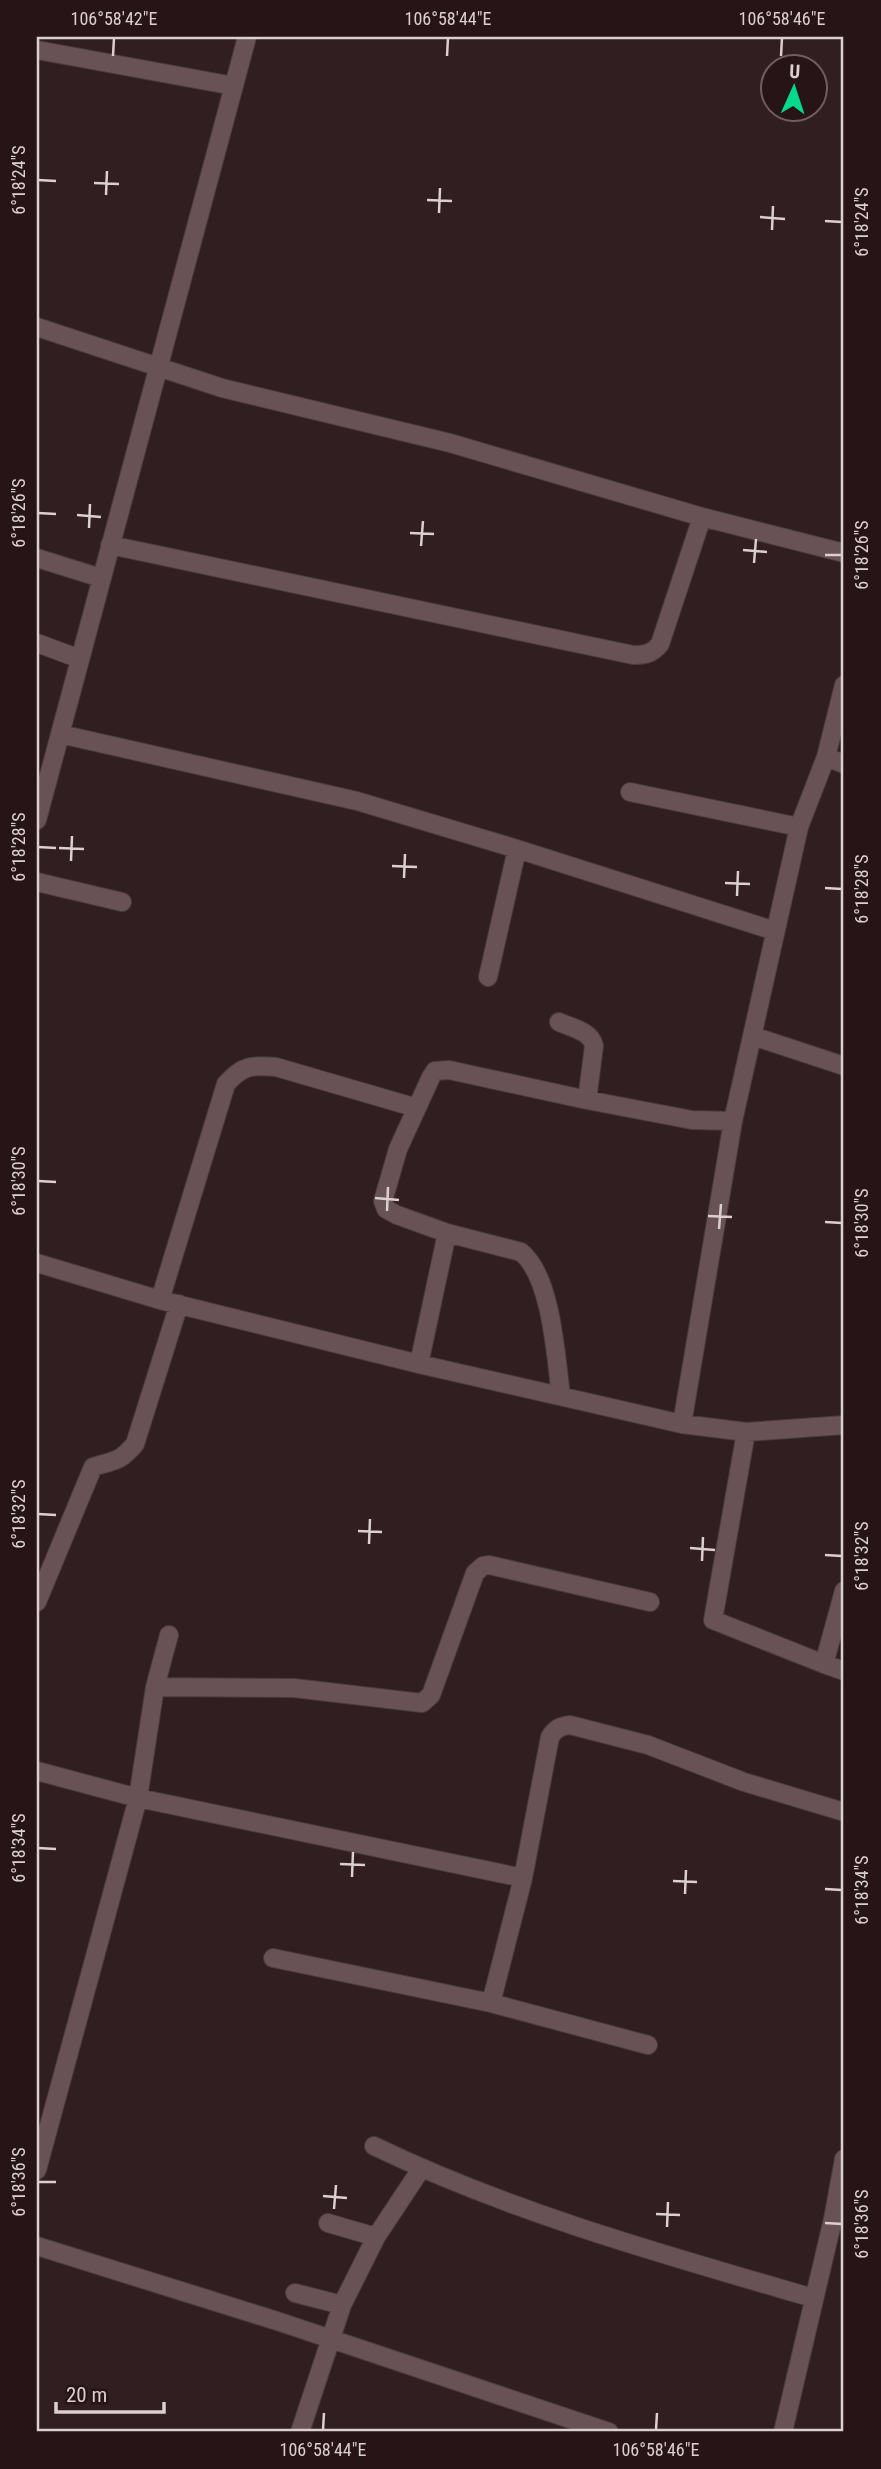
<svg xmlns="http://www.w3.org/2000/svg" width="881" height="2469" font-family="'Roboto Condensed',sans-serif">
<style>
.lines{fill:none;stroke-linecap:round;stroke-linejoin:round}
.street-casing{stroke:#4a3b3d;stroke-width:20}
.street{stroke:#685256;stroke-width:18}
.ticks{fill:none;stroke:#dccfd0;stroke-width:2.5}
.neatline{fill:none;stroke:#dccfd0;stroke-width:2.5}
.ticks-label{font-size:18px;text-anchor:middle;fill:#dccfd0}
</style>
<rect width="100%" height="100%" fill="#301e21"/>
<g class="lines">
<!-- street casing -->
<g class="street-casing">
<path id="street" d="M37 50 234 86
M37 327 222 388 450 443 702 517 660 644C652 654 645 655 633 655L110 545
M702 517 844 553
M37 558 101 578
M37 643 80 659
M60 734 357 801 517 849 775 931
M826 757 844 764
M630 792 799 827 826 757 844 685
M37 820 247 37
M37 882 122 902
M488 977 517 849
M559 1022C572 1028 591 1031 594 1046L587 1100 692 1120 733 1121
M753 1036 844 1066
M37 1263 160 1300 419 1364 682 1424 746 1432 844 1425
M160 1300 226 1084C243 1065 251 1065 276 1067L417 1108
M419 1364 447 1233
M561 1396C556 1359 552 1277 521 1252L447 1233 397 1215 386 1209 383 1201 398 1149 431 1077 435 1071 449 1070 587 1100
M682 1424 733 1121 799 827
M746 1432 713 1620 824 1664 844 1591
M37 1602 93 1467C114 1460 119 1463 135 1444L179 1304
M824 1664 844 1671
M155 1687 294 1688 422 1703 431 1695 475 1573 483 1566 489 1565 650 1602
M37 1771 138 1798 523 1878
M273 1958 491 2003
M648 2045 491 2003 523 1878 550 1737C555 1729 560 1726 570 1725L648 1745 744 1782 844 1812
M374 2146C513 2213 665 2255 813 2298
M37 2170 138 1798 155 1687 169 1635
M376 2237 421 2169
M37 2246 277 2321 609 2432
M295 2293 342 2305
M300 2432 342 2305 376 2237 328 2223
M783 2432 833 2219 844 2159"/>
</g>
<!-- street -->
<use href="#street" class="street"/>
</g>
<!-- ticks -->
<path class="ticks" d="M113 56 114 38M447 56 448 38M781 56 782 38M38 180 56 181M94 183 119 184M106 195 107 171M427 200 452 201M439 213 440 188M760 217 785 219M825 221 842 222M772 230 773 206M38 513 56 514M77 515 101 517M89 528 90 504M410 533 434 534M421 546 423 521M743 550 767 552M825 555H842M754 563 756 539M38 847 56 848M59 848 84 849M71 861 72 836M392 866 417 867M404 878 405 854M725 883 750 884M825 888 842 889M737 896 738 871M38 1181 56 1182M375 1198 399 1200M387 1211 388 1187M708 1216 732 1217M825 1222 842 1223M719 1229 721 1204M38 1514 56 1515M358 1531 382 1532M369 1544 370 1519M690 1548 715 1550M825 1555 842 1556M702 1561 703 1537M38 1848 56 1849M340 1864 365 1865M352 1877 353 1852M673 1881 697 1882M825 1889 842 1890M685 1894 686 1870M38 2182H56M323 2196 347 2198M334 2209 336 2185M656 2214 680 2215M825 2223 842 2224M667 2227 668 2202M323 2430 324 2413M656 2430 657 2413"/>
<!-- border -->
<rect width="881" height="2469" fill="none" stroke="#261417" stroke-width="77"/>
<!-- north arrow -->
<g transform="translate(794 88) rotate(3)"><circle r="33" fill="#261417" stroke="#6f5f61" stroke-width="2"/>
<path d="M0-5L12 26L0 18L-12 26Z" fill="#05d98b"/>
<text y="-10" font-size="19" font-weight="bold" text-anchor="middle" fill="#dccfd0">U</text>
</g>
<!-- scale -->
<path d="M56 2402v10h108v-10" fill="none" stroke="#dccfd0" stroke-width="3.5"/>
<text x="66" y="2402" font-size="21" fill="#dccfd0" stroke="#261417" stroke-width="5" paint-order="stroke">20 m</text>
<rect x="38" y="38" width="804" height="2392" class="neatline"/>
<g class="ticks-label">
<text x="114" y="25">106°58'42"E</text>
<text x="448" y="25">106°58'44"E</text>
<text x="782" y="25">106°58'46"E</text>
<text transform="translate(19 180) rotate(-90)" y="6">6°18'24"S</text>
<text transform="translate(862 222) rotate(-90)" y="6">6°18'24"S</text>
<text transform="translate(19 513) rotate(-90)" y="6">6°18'26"S</text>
<text transform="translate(862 555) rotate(-90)" y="6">6°18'26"S</text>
<text transform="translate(19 847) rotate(-90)" y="6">6°18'28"S</text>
<text transform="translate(862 889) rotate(-90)" y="6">6°18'28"S</text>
<text transform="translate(19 1181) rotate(-90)" y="6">6°18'30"S</text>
<text transform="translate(862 1223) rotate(-90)" y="6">6°18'30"S</text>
<text transform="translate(19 1514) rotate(-90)" y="6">6°18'32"S</text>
<text transform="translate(862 1556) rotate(-90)" y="6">6°18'32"S</text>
<text transform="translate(19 1848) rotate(-90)" y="6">6°18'34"S</text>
<text transform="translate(862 1890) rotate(-90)" y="6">6°18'34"S</text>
<text transform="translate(19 2182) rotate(-90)" y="6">6°18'36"S</text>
<text transform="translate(862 2224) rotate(-90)" y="6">6°18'36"S</text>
<text x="323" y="2456">106°58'44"E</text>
<text x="656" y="2456">106°58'46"E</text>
</g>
</svg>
